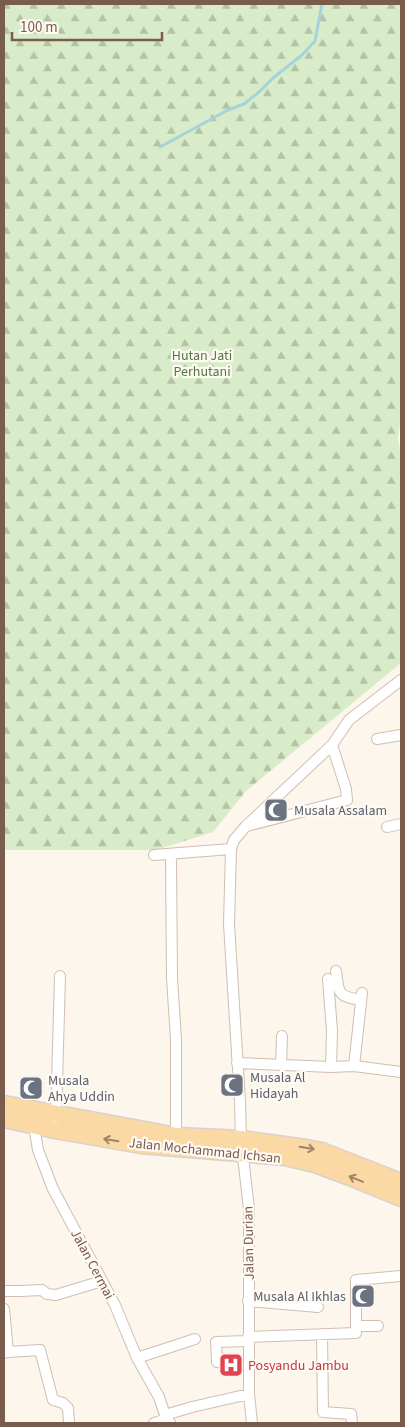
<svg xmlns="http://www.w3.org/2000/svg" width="405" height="1427" font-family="'Source Sans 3',sans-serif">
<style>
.forest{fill:url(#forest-firs)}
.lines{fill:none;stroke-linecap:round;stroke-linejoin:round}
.stream{stroke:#a5d3da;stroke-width:3}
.street-casing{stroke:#d1beb0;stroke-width:12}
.primary-casing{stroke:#dad1cd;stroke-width:19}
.street{stroke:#fff;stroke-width:10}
.primary{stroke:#fbd9a5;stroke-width:16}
.oneway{stroke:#a18267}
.labels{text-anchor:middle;stroke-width:4.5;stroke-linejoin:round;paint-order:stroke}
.park-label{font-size:14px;fill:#537a41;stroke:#fffaf3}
.worship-label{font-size:14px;fill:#5b616d;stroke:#fffaf3;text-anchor:start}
.street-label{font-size:14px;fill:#7a5c4d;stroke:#fffaf3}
.health-label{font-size:14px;fill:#be3a42;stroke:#fffaf3;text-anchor:start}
</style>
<defs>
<pattern id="forest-firs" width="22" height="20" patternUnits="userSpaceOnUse" patternTransform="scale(1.25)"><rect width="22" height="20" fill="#d8ecc9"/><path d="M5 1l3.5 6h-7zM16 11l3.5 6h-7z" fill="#b4c2a5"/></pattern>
</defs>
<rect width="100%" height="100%" fill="#fdf6ec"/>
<!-- forest -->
<path class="forest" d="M4 4H401V416L398 438 401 457V663L246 791 213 832 156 850H4Z"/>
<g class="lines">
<!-- stream -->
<path class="stream" d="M160 147 228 110 244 104 259 92 273 78 302 55 315 41 322 4"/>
<!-- street casing -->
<g class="street-casing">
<path id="street" d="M377 739 401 735
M247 826 347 800 346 789 332 745
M387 827 401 824
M154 855 231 849
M171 860 172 978 176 1040V1140
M336 971C339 994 337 996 361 1000
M328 979 332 1031 331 1067
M237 1063 331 1067 354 1066 401 1072
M281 1065 282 1036
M354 1066 362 993
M56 1119 60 976
M33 1120 38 1150 53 1189 115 1305 137 1358 159 1397 165 1415 170 1423
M4 1291H20L42 1290 47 1294 56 1295 102 1281
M248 1301 318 1307
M4 1309 8 1352 4 1353
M356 1326H378
M322 1334 323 1412 351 1414 352 1423
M248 1337 356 1333V1280L401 1276
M8 1352 40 1350 53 1400 63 1403 68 1408 69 1423
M137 1358 195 1339
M217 1362 216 1342 248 1341
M165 1415 192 1407 249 1394
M154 1423 167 1419
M252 1423 249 1394V1209L241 1139 240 1101 229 924 231 849 234 840 246 826 332 745 349 720 401 680"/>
</g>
<!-- primary casing -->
<g class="primary-casing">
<path id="primary" d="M4 1104 177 1136 241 1139 306 1148 322 1151 401 1182
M4 1119 55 1130 141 1145 285 1157 315 1164 350 1177 401 1198"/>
</g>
<!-- street -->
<use href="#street" class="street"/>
<!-- primary -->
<use href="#primary" class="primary"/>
</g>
<!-- one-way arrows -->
<defs><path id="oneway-shaft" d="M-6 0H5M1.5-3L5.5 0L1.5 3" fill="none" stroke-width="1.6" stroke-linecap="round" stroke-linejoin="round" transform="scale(1.25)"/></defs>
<g class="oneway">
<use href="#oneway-shaft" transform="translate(111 1140) rotate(-171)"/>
<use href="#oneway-shaft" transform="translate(307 1148) rotate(10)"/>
<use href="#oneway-shaft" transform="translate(356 1179) rotate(-158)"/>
</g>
<!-- icons -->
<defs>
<g id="mosque-square" transform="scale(1.25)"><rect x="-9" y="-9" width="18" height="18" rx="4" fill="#6b7280" stroke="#fffaf3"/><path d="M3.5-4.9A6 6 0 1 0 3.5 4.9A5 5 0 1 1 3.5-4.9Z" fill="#fff"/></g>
<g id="hospital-square" transform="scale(1.25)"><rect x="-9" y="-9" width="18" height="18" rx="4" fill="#e0444e" stroke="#fffaf3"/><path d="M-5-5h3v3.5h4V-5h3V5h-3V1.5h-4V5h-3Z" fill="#fff"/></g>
</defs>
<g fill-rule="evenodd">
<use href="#mosque-square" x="276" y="810"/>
<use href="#mosque-square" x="232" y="1085"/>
<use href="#mosque-square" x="31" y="1088"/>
<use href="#mosque-square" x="363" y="1296"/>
<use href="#hospital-square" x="231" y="1365"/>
</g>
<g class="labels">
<!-- park labels -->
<g class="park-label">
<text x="202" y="360">Hutan Jati<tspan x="202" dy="16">Perhutani</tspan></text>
</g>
<!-- worship labels -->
<g class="worship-label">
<text x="294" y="815">Musala Assalam</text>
<text x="250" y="1082">Musala Al<tspan x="250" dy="16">Hidayah</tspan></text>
<text x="48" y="1085">Musala<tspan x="48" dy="16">Ahya Uddin</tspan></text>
<text x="346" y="1301" text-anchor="end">Musala Al Ikhlas</text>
</g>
<!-- street labels -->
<g class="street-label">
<text transform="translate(205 1150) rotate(6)" y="5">Jalan Mochammad Ichsan</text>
<text transform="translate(248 1243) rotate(-91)" y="5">Jalan Durian</text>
<text transform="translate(93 1264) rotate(62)" y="5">Jalan Cermai</text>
</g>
<!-- health labels -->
<g class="health-label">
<text x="248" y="1370">Posyandu Jambu</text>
</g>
</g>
<!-- border -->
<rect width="405" height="1427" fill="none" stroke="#7a5c4d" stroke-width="10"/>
<!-- scale -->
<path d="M12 32v8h150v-8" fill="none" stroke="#7a5c4d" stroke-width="2.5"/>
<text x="20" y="32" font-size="15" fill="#7a5c4d" stroke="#fffaf3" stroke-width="4" paint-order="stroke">100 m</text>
</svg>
